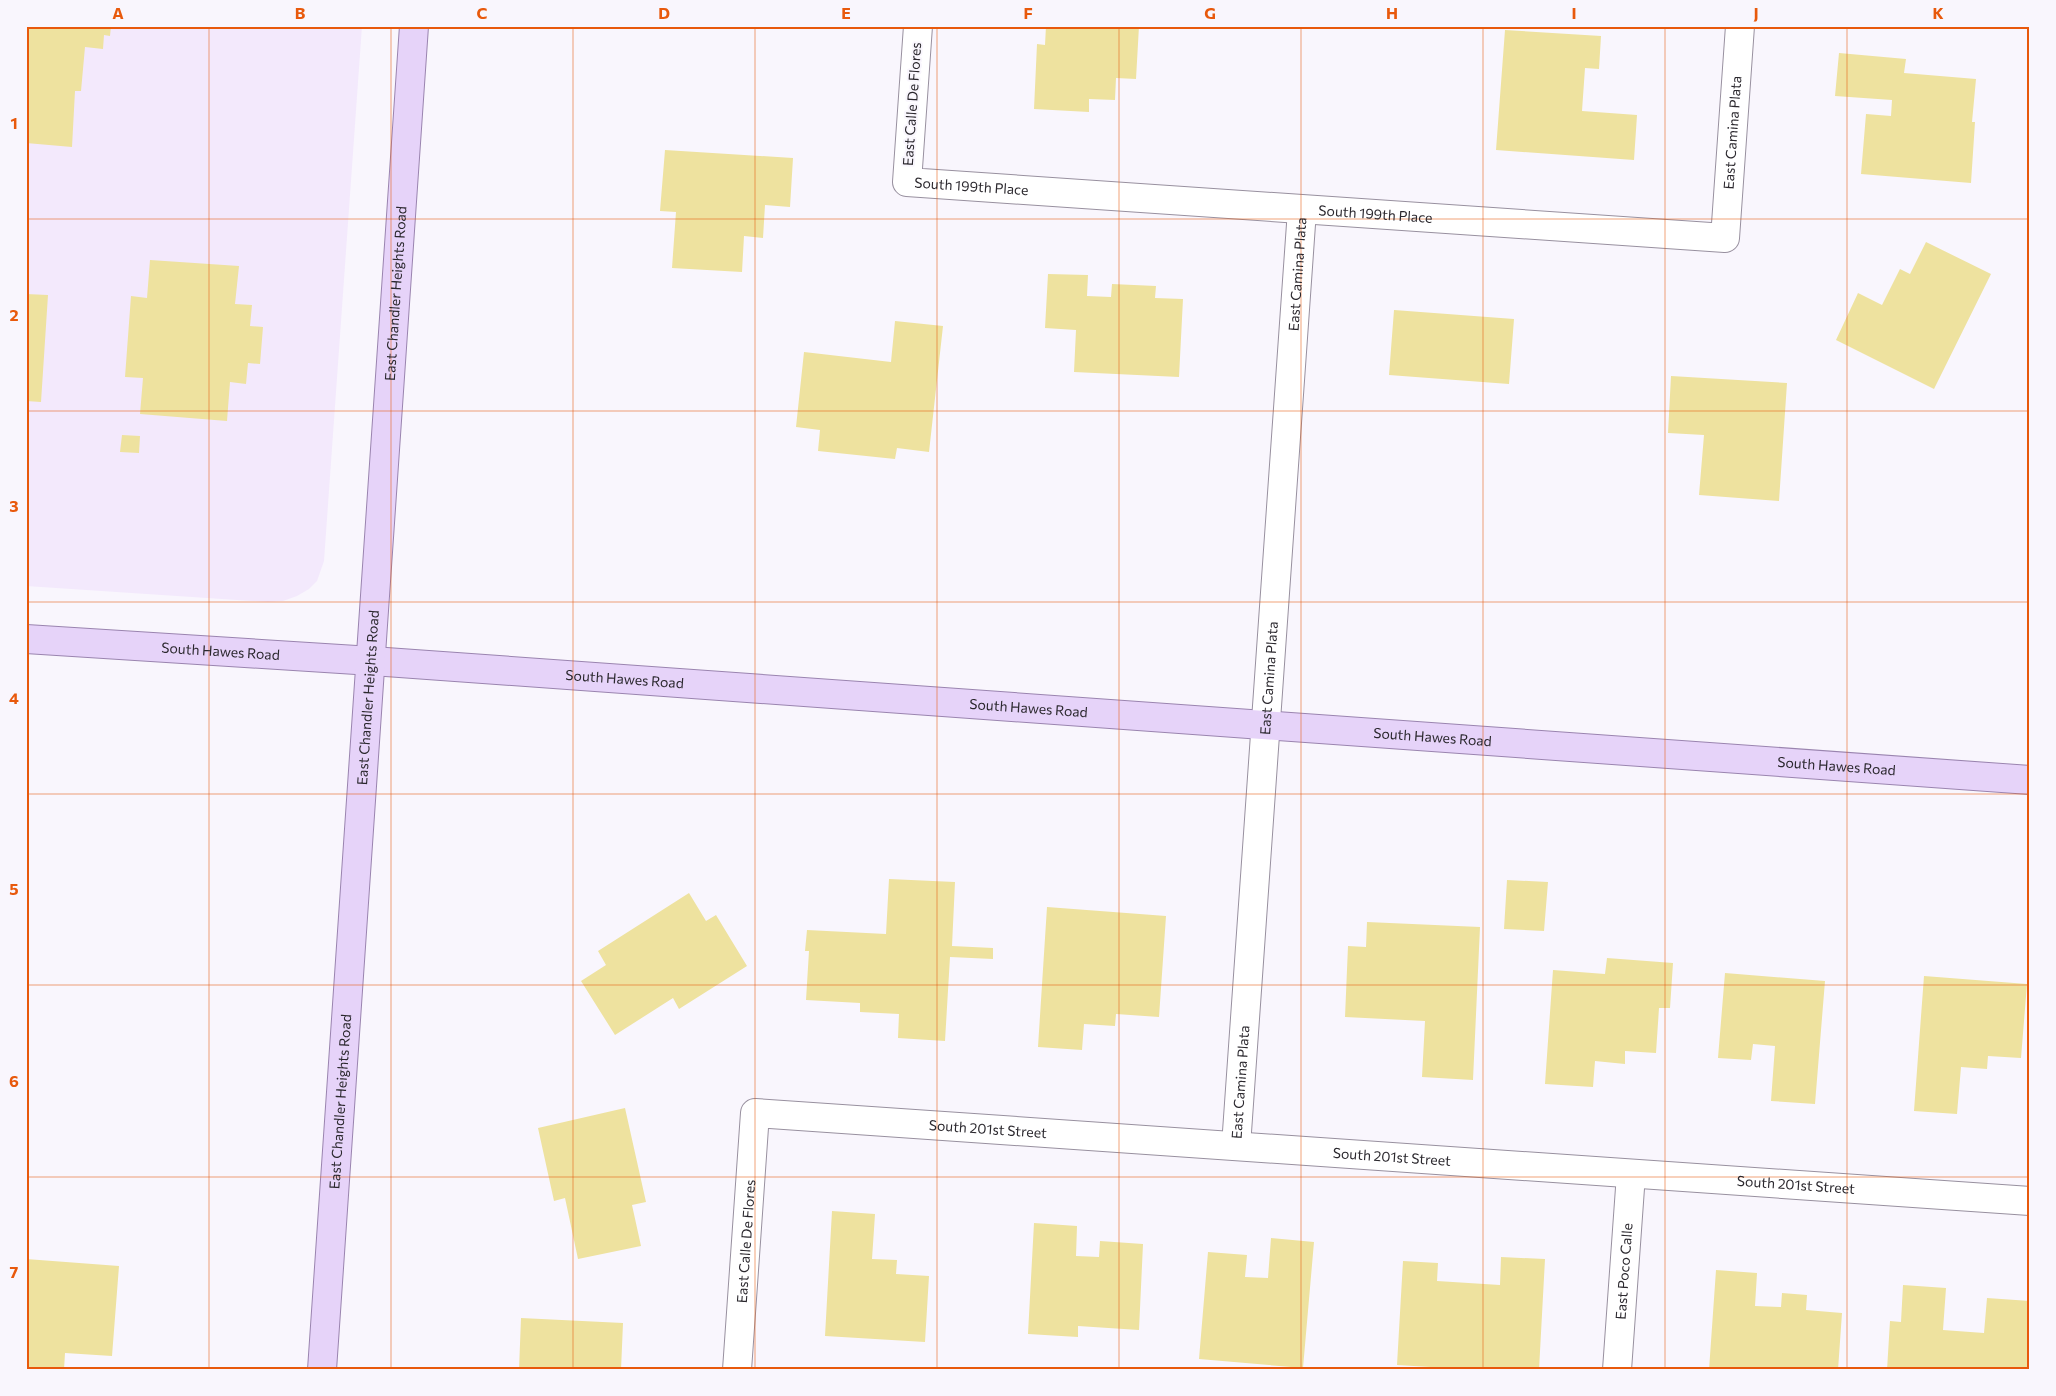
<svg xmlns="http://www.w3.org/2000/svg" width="2056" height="1396" font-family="Commissioner,sans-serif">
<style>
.built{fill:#f3e9fc}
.building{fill:#eee29f}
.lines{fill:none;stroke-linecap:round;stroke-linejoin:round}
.minor-casing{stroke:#98909f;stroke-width:30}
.major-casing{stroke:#9a84af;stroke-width:30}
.minor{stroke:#fff;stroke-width:28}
.major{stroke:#e6d3f9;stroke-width:28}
.grid{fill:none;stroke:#e8590c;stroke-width:1;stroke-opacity:0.55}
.labels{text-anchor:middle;stroke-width:4;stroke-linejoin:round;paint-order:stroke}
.street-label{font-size:14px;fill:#2b282e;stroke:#f9f6fd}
.neatline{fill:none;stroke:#e8590c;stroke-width:2}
.grid-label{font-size:16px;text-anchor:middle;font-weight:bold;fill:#e8590c}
</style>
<rect width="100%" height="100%" fill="#f9f6fd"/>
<!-- built -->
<path class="built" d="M26 26H362L324 561 317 581 309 589 297 596 283 601 268 602 26 586Z"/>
<!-- building -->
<path class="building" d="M26 26H111L110 36 104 35 103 49 85 47 81 91H75L72 147 26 143Z
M1046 26H1139L1136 79 1116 78 1115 100 1089 99V112L1034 109 1037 44 1045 45Z
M1505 30 1601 36 1599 69 1585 68 1582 111 1637 115 1634 160 1496 150Z
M1839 53 1906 59 1904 73 1976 79 1972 122H1975L1971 183 1861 174 1866 114 1891 116 1892 100 1835 96Z
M665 150 793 158 790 207 765 205 763 238 744 236 742 272 672 268 676 212 660 211Z
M1926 242 1991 274 1934 389 1836 340 1858 293 1882 305 1900 269 1910 274Z
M150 260 239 266 235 304 252 305 250 326 263 327 260 364 248 363 246 384 230 382 227 421 140 414 143 378 125 377 131 296 147 298Z
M1048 274 1088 275 1087 296 1111 297 1112 284 1156 286 1155 298 1183 299 1179 377 1074 372 1076 330 1045 328Z
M26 294 48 295 41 402 26 401Z
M1394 310 1514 319 1509 384 1389 375Z
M895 321 943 326 929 452 897 448 895 459 818 451 820 430 796 427 804 352 891 362Z
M1671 376 1787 383 1779 501 1699 495 1704 435 1668 433Z
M122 435 140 436 139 453 120 452Z
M889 879 955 882 952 946 993 948V959L950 957 945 1041 898 1038 899 1014 860 1012V1003L806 1000 809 951H805L807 930 886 934Z
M1507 880 1548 882 1544 931 1504 929Z
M689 893 706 921 716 915 747 966 679 1009 673 998 615 1035 581 981 606 965 598 951Z
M1047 907 1166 916 1159 1017 1116 1014 1115 1026 1084 1024 1082 1050 1038 1047Z
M1367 922 1480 927 1473 1080 1422 1077 1425 1021 1345 1017 1348 946 1366 947Z
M1607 958 1673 963 1670 1008H1659L1656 1053 1625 1051V1064L1595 1061 1593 1087 1545 1084 1553 970 1605 974Z
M1725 973 1825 981 1815 1104 1771 1101 1775 1046 1753 1044 1751 1060 1718 1058Z
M1924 976 2027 984 2021 1058 1988 1056 1987 1069 1961 1067 1957 1114 1914 1111Z
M625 1108 646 1202 632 1205 641 1246 578 1259 565 1198 554 1201 538 1128Z
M832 1211 875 1214 872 1259 897 1260 896 1274 929 1276 925 1342 825 1336Z
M1034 1223 1077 1226 1076 1256 1099 1257 1100 1241 1143 1244 1139 1330 1078 1326V1337L1028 1334Z
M1271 1238 1314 1242 1303 1368 1199 1359 1208 1252 1247 1255 1245 1277 1268 1278Z
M1501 1257 1545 1259 1539 1370H1481L1397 1365 1403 1261 1438 1263 1437 1281 1500 1285Z
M26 1259 119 1266 112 1356 65 1353 64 1370H26Z
M1716 1270 1757 1273 1755 1306 1781 1307 1782 1293 1807 1295 1806 1310 1842 1313 1838 1370H1709Z
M1903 1285 1946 1288 1943 1330 1984 1333 1987 1298 2030 1301V1370H1887L1890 1321 1901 1322Z
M521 1318 623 1323 621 1370H519Z"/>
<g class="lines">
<!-- minor casing -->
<g class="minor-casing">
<g id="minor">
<path id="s1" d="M918 26 907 182 1725 238 1740 26"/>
<path id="s2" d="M1236 1146 1302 210"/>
<path id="s3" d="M737 1370 755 1113 2030 1201"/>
<path id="s4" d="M1617 1370 1631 1174"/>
</g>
</g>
<!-- major casing -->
<g class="major-casing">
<g id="major">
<path id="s5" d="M26 639 372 661 2030 780"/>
<path id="s6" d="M322 1370 414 26"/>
</g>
</g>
<!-- minor -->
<use href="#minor" class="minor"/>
<!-- major -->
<use href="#major" class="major"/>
</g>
<!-- grid -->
<path class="grid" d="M209 26V1370M391 26V1370M573 26V1370M755 26V1370M937 26V1370M1119 26V1370M1301 26V1370M1483 26V1370M1665 26V1370M1847 26V1370M26 219H2030M26 411H2030M26 602H2030M26 794H2030M26 985H2030M26 1177H2030"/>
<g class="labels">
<!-- street labels -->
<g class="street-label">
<text transform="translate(912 104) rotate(-86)" y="5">East Calle De Flores</text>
<text dy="5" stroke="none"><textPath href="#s1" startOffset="1082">East Camina Plata</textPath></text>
<text dy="5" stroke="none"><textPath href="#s1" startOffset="221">South 199th Place</textPath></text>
<text dy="5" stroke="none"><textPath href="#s1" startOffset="626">South 199th Place</textPath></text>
<text dy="5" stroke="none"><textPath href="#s2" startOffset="874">East Camina Plata</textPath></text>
<text dy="5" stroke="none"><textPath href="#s6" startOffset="1079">East Chandler Heights Road</textPath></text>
<text dy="5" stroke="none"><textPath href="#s5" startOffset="195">South Hawes Road</textPath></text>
<text dy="5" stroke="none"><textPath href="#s2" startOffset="469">East Camina Plata</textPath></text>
<text dy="5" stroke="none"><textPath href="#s5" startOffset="600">South Hawes Road</textPath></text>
<text dy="5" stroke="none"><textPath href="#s6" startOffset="674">East Chandler Heights Road</textPath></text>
<text dy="5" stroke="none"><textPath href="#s5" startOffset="1005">South Hawes Road</textPath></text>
<text dy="5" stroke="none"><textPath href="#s5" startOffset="1410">South Hawes Road</textPath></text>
<text dy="5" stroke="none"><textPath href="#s5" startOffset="1815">South Hawes Road</textPath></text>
<text dy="5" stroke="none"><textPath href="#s2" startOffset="64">East Camina Plata</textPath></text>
<text dy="5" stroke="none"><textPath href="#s6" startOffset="269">East Chandler Heights Road</textPath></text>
<text dy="5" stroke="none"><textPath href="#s3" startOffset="491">South 201st Street</textPath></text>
<text dy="5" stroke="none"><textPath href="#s3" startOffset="896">South 201st Street</textPath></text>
<text dy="5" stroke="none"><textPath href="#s3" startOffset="1301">South 201st Street</textPath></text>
<text dy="5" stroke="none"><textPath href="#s3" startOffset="129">East Calle De Flores</textPath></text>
<text dy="5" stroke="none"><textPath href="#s4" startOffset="99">East Poco Calle</textPath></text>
</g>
</g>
<!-- border -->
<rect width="2056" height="1396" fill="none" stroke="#f9f6fd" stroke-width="55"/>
<rect x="28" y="28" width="2000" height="1340" class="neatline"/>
<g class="grid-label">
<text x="118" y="19">A</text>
<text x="300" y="19">B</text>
<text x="482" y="19">C</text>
<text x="664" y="19">D</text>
<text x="846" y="19">E</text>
<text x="1028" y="19">F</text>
<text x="1210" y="19">G</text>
<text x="1392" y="19">H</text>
<text x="1574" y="19">I</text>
<text x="1756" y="19">J</text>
<text x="1938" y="19">K</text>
<text x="14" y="129">1</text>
<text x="14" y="321">2</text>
<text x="14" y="512">3</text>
<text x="14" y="704">4</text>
<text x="14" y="895">5</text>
<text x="14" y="1087">6</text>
<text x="14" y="1278">7</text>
</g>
</svg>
